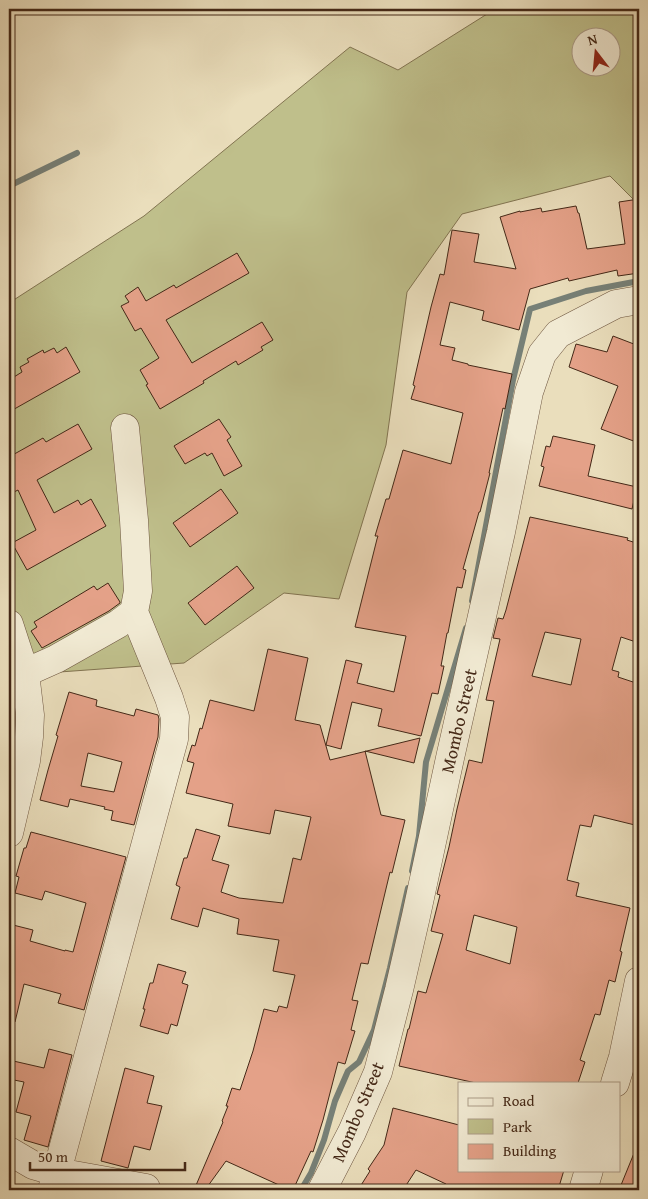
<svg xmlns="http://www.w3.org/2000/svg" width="648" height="1199" font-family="'Gentium Book Plus',serif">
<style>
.green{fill:#bfbf8b;stroke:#827451;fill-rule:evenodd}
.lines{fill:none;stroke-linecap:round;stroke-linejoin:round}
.stream{stroke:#778077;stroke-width:6}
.building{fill:#e4a188;stroke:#442817;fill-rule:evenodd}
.minor-casing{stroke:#6e5640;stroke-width:29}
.minor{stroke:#f1ead3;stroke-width:28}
.labels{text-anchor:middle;stroke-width:4.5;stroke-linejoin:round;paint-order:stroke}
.street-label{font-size:18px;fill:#442817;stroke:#f1ead3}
</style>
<rect width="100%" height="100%" fill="#eadebc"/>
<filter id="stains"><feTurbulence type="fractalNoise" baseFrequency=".004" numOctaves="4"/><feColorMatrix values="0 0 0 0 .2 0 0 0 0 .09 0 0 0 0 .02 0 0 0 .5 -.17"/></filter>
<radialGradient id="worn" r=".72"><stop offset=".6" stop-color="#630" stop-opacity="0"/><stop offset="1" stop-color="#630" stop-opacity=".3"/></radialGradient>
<!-- green -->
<path class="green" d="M495 9H639V205L610 176 462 214 407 292 386 445 339 599 284 593 184 663 18 675 9 647V303L144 216 350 47 398 70ZM580 38H610V68H580Z"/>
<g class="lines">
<!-- stream -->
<path class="stream" d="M9 186 77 153
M472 601 513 380 530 309 586 291 639 281
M412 871 419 836 426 762 466 628
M301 1190 311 1173 324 1140 335 1101 348 1071 359 1062 374 1030 390 968 408 888"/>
</g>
<!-- building -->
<path class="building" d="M639 199V273L618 276 617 270 569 281 568 278 530 289 519 330 482 320 484 311 450 302 440 345 455 348 452 360 468 364V365L512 374 505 409 503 408 489 473H490L480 512H479L463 569 466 570 462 588 457 587 448 633H447L441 666H444L438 694 432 693 421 736 378 726 382 709 352 702 341 749 326 745 346 660 362 664 357 683 394 692 406 636 355 627 377 539 378 536H375L386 499H389L403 450 451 464 463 413 411 399 415 386 413 385 431 307 440 274 444 275 452 230 479 234 474 262 516 269 500 217 520 211V212L541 208 542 212 576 206 578 213H579L587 249 625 244 619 202Z
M237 253 249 273 166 320 192 363 262 322 273 340 261 347 263 350 238 365 236 361 203 381 204 383 160 409 146 385 148 384 140 370 159 358 141 328 135 331 121 306 129 302 125 296 138 287 146 301 174 285 176 288Z
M613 336 639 346V443L601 429 618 386 569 367 576 344 607 352Z
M66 347 80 372 9 412V380L22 372 20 367 29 362 27 359 43 350 44 353 54 348 57 353Z
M219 419 231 437 227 440 242 466 224 476 212 453 207 456 205 453 185 464 174 446Z
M78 424 92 449 37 480 54 513 78 500 81 505 91 499 106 526 27 570 12 543 36 530 18 490 14 492 9 482V457L43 438 46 442Z
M553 436 595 445 588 476 637 487 632 509 539 486 544 467 541 466 546 446 550 447Z
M221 489 238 513 190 547 173 523Z
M530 517 628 538 627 540 639 544V643L621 637 612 670 619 672 618 677 639 684V826L594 815 591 827 580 825 567 880 579 883 576 896 630 908 620 951 622 952 615 982 609 980 600 1015 595 1014 580 1060 585 1062 578 1083H476L399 1066 408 1029H409L418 991 426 993 443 934 431 931 440 895 437 894 449 847 457 809 469 760 482 763 494 701 486 700 500 639 493 638 498 618 503 619 506 610ZM545 632 581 639 571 685 532 676ZM474 915 517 927 510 964 466 950Z
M237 566 254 588 205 625 188 603Z
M108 583 120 602V603L109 611 42 648 31 631 37 627 34 622 94 586 97 590Z
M268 649 308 658 295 720 320 725 330 760 420 738 414 763 365 751 381 815 405 820 392 873 390 872 368 964 361 963 352 1000 358 1001 351 1030 355 1031 345 1064 338 1062 323 1120 313 1152 311 1151 293 1190H290L226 1161 205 1190H194L223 1122 222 1121 228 1106H226L232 1088 240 1090 253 1051 264 1009 277 1012 279 1006 287 1008 295 975 273 971 279 940 237 934 239 919 203 908 198 927 171 919 180 887 176 885 184 858H187L196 829 220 836 212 860 229 865 221 892 239 898 283 903 293 858 301 860 311 817 275 810 270 834 228 826 233 804 186 793 194 763 187 761 192 745 195 746 200 728 202 729 210 700 254 711Z
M69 692 97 700 96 706 134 716 136 709 158 715 159 719 158 737 134 825 111 820 113 811 104 809 105 807 70 799 68 807 40 800 48 770 58 736 56 735ZM88 753 122 762 114 792 81 786Z
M31 832 126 857 84 1010 58 1003 61 994 24 984 15 1022 9 1021V924L33 930 30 941 65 951V950L73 952 86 903 45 891 42 900 15 893 19 877 16 876 24 848H26Z
M158 964 186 972 182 983 188 985 177 1026 171 1024 168 1034 140 1026 145 1009H143L150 983H153Z
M49 1049 72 1055 48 1147 24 1140 31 1116 16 1112 24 1082 9 1079V1060L44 1068Z
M125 1068 154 1076 147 1103 162 1106 150 1150 134 1146 128 1168 101 1161Z
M393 1108 459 1125V1170H564L558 1190H443L446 1184 416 1170 403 1190H358L370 1171 368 1169 384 1145Z
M639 1141V1190H619Z"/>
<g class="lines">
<!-- minor casing -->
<g class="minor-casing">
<path id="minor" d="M9 624 25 673 30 715 29 737 26 761 9 833
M9 680 56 659 118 624 134 612 138 591 134 520 125 428
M615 1083 623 1057 639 981
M9 1151 33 1165 57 1172 146 1188
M52 1190 174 739 175 717 169 698 134 612
M322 1190 352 1132 378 1072 399 990 416 916 450 758 501 532 529 392 542 354 558 334 616 304 639 300
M583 1190 589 1170"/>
</g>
<!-- minor -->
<use href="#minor" class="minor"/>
</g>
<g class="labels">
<!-- street labels -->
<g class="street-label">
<text transform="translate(459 721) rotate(-77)" y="6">Mombo Street</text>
<text transform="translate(358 1112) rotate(-67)" y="6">Mombo Street</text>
</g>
</g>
<!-- margin -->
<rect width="648" height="1199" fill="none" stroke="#eadebc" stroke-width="30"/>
<rect x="10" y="10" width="628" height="1179" fill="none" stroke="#442817" stroke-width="2.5"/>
<rect x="15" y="15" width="618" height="1169" fill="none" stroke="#442817"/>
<!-- legend -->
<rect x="458" y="1082" width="162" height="90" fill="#f1ead3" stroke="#ac9c88"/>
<rect x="468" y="1098" width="25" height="8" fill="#f1ead3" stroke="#ac9c88"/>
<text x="503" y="1106" font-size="15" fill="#442817">Road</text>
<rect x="468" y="1119" width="25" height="15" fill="#bfbf8b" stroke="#ac9c88"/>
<text x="503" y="1132" font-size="15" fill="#442817">Park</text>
<rect x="468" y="1144" width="25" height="15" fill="#e4a188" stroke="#ac9c88"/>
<text x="503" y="1156" font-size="15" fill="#442817">Building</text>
<!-- north arrow -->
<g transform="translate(596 52) rotate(344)"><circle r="24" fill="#f1ead3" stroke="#ac9c88"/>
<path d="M0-4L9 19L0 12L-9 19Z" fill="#8f2418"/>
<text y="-8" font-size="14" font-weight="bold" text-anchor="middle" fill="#442817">N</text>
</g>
<!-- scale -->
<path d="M30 1162v8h155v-8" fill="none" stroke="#442817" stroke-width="2.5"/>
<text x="38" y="1162" font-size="15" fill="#442817" stroke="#f1ead3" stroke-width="4" paint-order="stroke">50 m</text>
<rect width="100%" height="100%" filter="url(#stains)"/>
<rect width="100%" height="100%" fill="url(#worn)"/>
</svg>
